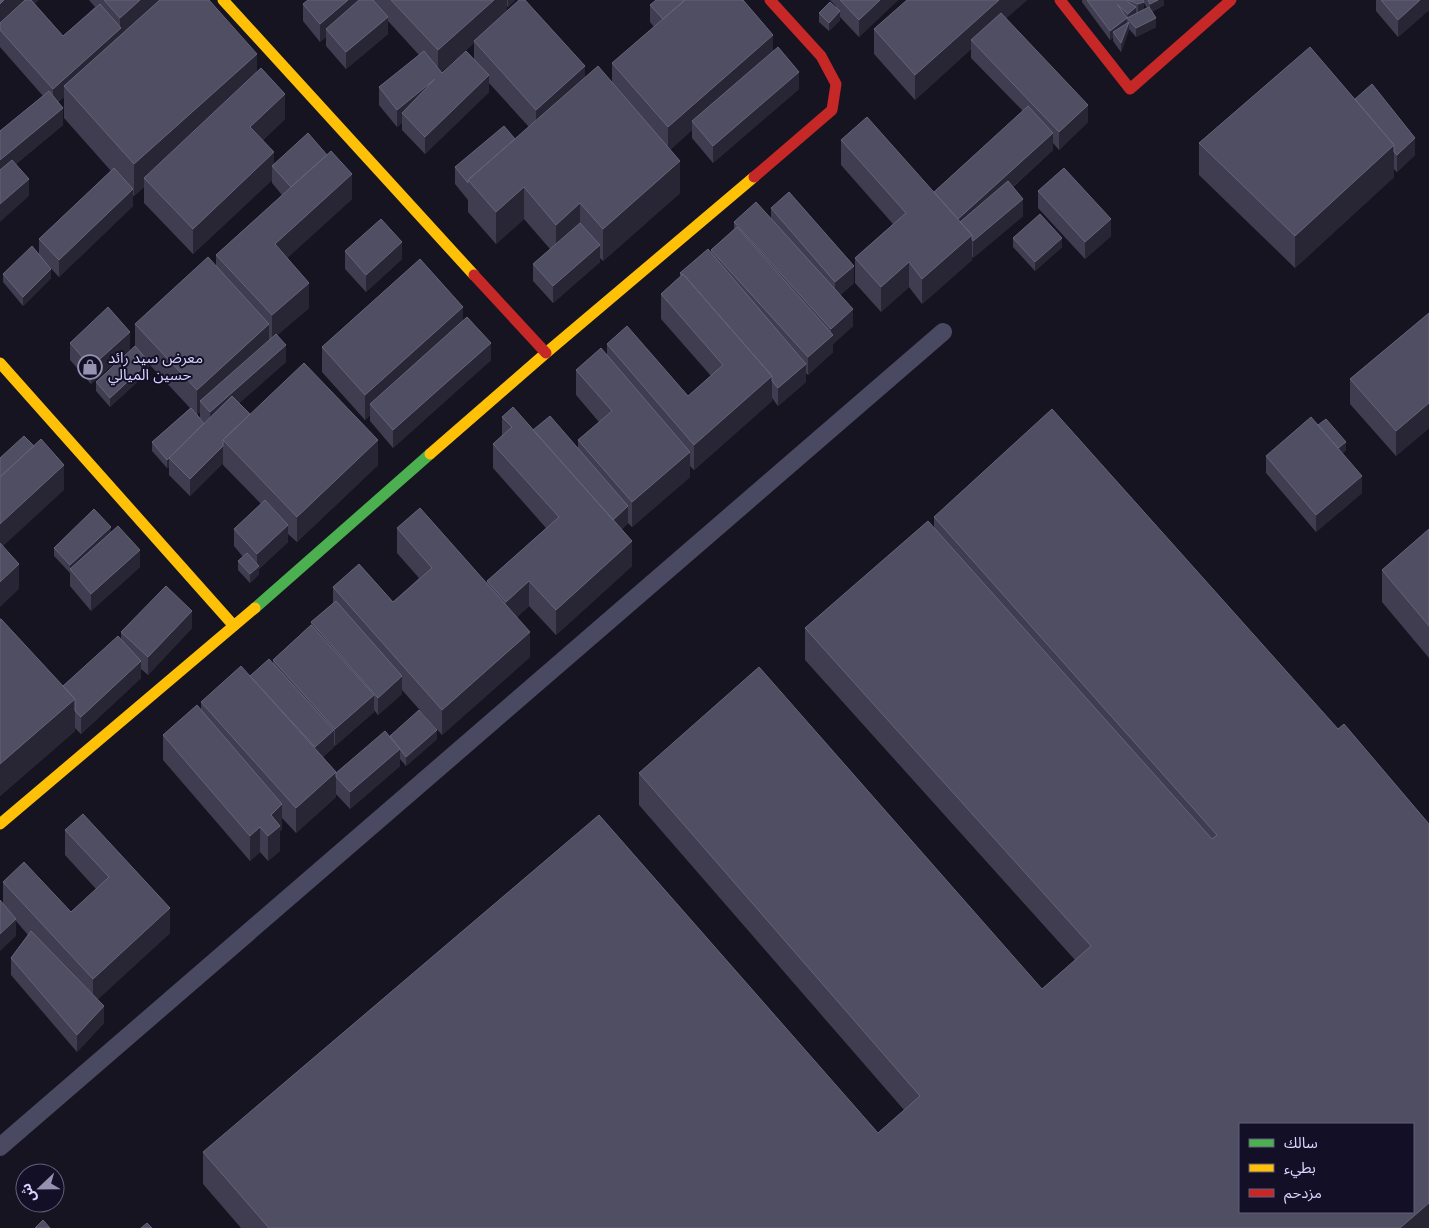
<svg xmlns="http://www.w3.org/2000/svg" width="1429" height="1228" font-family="Quicksand,'Noto Sans Arabic',sans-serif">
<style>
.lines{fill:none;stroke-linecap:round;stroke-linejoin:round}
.lane{stroke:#4a4962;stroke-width:18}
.fast{stroke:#4caf50;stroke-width:11}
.slow{stroke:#ffc107;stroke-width:11}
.jam{stroke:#c62828;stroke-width:11}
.wall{fill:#403d50;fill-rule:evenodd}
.shaded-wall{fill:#282635}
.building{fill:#504e63;stroke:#66637b;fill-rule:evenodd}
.labels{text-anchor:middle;stroke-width:4;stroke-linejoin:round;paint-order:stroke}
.poi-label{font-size:15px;fill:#d9d4ff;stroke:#130f26;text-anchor:start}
</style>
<rect width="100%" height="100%" fill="#161421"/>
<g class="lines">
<!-- lane -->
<path class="lane" d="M0 1147 943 332"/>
<!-- fast -->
<path class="fast" d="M255 608 430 454"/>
<!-- slow -->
<path class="slow" d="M223 0 474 275
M0 363 234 626
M430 454 546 353 754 177
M0 824 255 608"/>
<!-- jam -->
<path class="jam" d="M1060 0 1130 89 1231 0
M754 177 832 110 836 84 821 56 770 0
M474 275 546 353"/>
</g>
<!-- wall -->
<path class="wall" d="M0 0 35 4 63 36 95 7 89 0H159L257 72 285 119 263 140 274 163 352 199 287 258 309 308 277 335 286 362 239 403 250 414 378 465 297 542 288 534V542L259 569V574L250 583 238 570V561L243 557 234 546V529L261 504 223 465V463L190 496 169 475V467L167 468 152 451V442L190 408 149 364V371L110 407 96 391V382L135 346V324L216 267V255L282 195 272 183V180L193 254 144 203V187L134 196 133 195V206L59 277 44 261 51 278 23 306 3 282V274L39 255V239L111 171 64 118V97L58 102 63 125 16 164 29 196 0 131 43 96 0 47ZM200 412V418L205 423H204L197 415Z
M308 0H515L508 7 507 6V11L585 78 612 83V63L654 27 650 22V5L773 52 799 89 713 163 692 138V130L670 150 680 193 603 261 600 258V262L553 303 533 281V264L550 249 524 219 496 244 468 212V200L455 184V167L515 139 529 127 489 83V92L425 154 402 130V123L397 127 379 105V87L419 55 388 21V34L346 69 326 46V37L320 42 303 21V4ZM474 43V59L442 73 441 72Z
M830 0H898L859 37 840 17V20L829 31 819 22V13L836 7V6Z
M907 0H1027L1006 18 1088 122 1059 150 1053 143V150L1013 187 1023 216 973 258 972 256V260L922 304 909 287 881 312 855 283V258L893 224 841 165V140L934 192 1023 111 971 58V49L915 100 874 54V29Z
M1082 0H1164V5L1152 12 1156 27 1136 37 1129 29 1121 52 1113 41V37L1110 40 1082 2ZM1144 3 1147 8 1144 9Z
M1376 0H1429V10L1398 37 1376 11Z
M1355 99 1415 155 1397 172 1394 169V177L1295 268 1199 175V143Z
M1038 191 1111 236 1085 259 1038 208Z
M771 208 854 283 840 295 853 326 833 344V352L808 375 806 373V382L778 406 772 398V401L694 470 690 466V477L632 527 628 523 622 529 632 566 556 635 529 606 517 617 530 657 442 735 402 690V694L378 715 374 710V712L335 746 334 745V747L323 757 336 773 390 736 437 739 406 766 400 759V766L350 809 336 794V797L296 833 282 818V829L280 831V851L268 861 260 852 250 861 163 760V735L201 710V702L273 664V660L311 625V622L333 603V587L393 602 419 578 397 553V528L487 583V581L546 528 493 468V444L502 435V417L578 448V440L599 422 576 395V370L607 355V344L688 396 711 376 661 319V294L680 277V273L711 253V250L734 229V222L771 218Z
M1013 238 1062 247 1035 271 1013 247Z
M345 251 402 259 366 292 345 269Z
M1429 313V428L1396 456 1350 404V379Z
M463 321 491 360 393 448 370 421V415L365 420 322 372V347Z
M70 343 130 349 91 384 70 360Z
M1318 425 1346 450 1342 454 1362 493 1316 532 1266 473V456Z
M934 517 1338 729 1429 1228H241L203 1184V1152L878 1133 904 1110 639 805V773L1042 989 1075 960 805 660V628L934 528Z
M1429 529V658L1382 602V570Z
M111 533 140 567 91 611 70 586V573L54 556V548Z
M0 619 63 686 121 639V632L192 628 148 675 141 669V678L81 734 75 728V731L0 796Z
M65 830 170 933 98 999 104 1023 77 1052 11 975V958L28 935 16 921V936L3 903V882L71 912 96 889 65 855Z"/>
<!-- shaded-wall -->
<path class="shaded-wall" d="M4 0H39L3 33 0 30V4Z
M140 0H159L64 86V97L53 106V89L120 29V18Z
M348 0H368L326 29V37L320 42V24Z
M494 0H507V14L474 41V43L438 75V50Z
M508 0H515L508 7Z
M880 0H898L859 37V20Z
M999 0H1027L976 45 971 40V49L915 100V75Z
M1158 0H1164V5L1150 13V4Z
M1420 0H1429V10L1398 37V20Z
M1144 2V10L1138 13V4Z
M1136 7V15L1128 18V14Z
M840 11V20L829 31V23Z
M388 17V34L346 69V52Z
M1127 18V26L1129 22V31L1121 52V43L1113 32V37L1110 40V31Z
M1156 18V27L1136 37V28Z
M773 35V60L692 121V130L668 152V127Z
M257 54V86L144 178V187L134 196V164Z
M585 66V91L536 135V110Z
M799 72V89L713 163V146Z
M489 75V92L425 154V137Z
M435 79 402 113V123L397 127V110Z
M285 94V119L250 152V127Z
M1088 105V122L1059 150V132Z
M63 108V125L0 177V160Z
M1053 133V150L964 231 955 222Z
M1415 138V155L1397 172V155Z
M1394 145V177L1295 268V236Z
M274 152V169L272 166V180L193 254V229Z
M680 161V193L603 261V229Z
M352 174V199L275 269V244Z
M29 179V196L0 222V204Z
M524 187V219L496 244V212Z
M133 189V206L59 277V260Z
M1023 199V216L973 258V241Z
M580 203V235L556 257V225Z
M1111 219V236L1085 259V242Z
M972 235V260L922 304V279Z
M1062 238V247L1035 271V262Z
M402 242V259L366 292V275Z
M600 245V262L553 303V286Z
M909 262V287L881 312V287Z
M854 266V283L835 299V282Z
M51 269V278L23 306V297Z
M309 283V308L272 340V315Z
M463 307V332L370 404V415L365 420V395Z
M853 309V326L833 344V352L808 375V357L831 337V329Z
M269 324V349L200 401V412L197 415V390Z
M130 332V349L91 384V367Z
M491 343V360L393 448V430Z
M286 345V362L210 429V412Z
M149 362V371L110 407V398Z
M806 364V382L778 406V388Z
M772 376V401L694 470V445Z
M1429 403V428L1396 456V431Z
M378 440V465L297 542V517Z
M1346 442V450L1338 458V449Z
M223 446V463L190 496V479Z
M690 452V477L632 527V502Z
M169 458V467L167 468V460Z
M64 465V490L0 549V524Z
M1362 476V493L1316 532V515Z
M628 506V523L611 539V522Z
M288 525V542L259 569V574L250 583V574L257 568V554Z
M111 527V536L70 570V565Z
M632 541V566L556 635V610Z
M140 550V567L91 611V594Z
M19 564V589L0 607V582Z
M529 581V606L506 627V602Z
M192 611V628L148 675V657Z
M530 632V657L442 735V710Z
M141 661V678L81 734V717Z
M402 676V694L378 715V698Z
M374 695V712L335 746V729Z
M75 699V731L0 796V764Z
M334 730V747L315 764V747Z
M437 730V739L406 766V757Z
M400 749V766L350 809V792Z
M336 772V797L296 833V808Z
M282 804V829L280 831V851L268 861V836L271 815Z
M260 827V852L250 861V836Z
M170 908V933L93 1004V979Z
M16 919V936L0 951V934Z
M104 1006V1023L77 1052V1035Z
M1429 1203V1228H1400Z"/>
<!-- building -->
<path class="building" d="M0 0H4L0 4Z
M25 0H31L63 36 100 4 121 28 53 89 0 30V23Z
M104 0H140L120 18Z
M160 0H209L257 54 134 164 64 86Z
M308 0H348L320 24 303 4Z
M359 0H373L388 17 346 52 326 29Z
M391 0H494L438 50Z
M519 0H525L585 66 536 110 474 41Z
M656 0H685L663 19 650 5Z
M685 0H743L773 35 668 127 612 63Z
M840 0H880L859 20Z
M907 0H999L915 75 874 29Z
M1087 0H1127L1128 2 1136 7 1128 14 1117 4 1127 18 1110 31Z
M1128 0H1143L1144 2 1138 4Z
M1148 0H1158L1150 4Z
M1381 0H1420L1398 20Z
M830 2 840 11 829 23 819 13Z
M1149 7 1156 18 1136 28 1127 18Z
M1001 13 1088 105 1059 132 971 40Z
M1129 22 1121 43 1113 32Z
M778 47 799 72 713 146 692 121Z
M1310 47 1394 145 1295 236 1199 143Z
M424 51 442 73 466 51 489 75 425 137 402 113 435 79 397 110 379 87Z
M598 66 680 161 603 229 580 203 556 225 524 187 496 212 468 180Z
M261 68 285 94 250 127 274 152 193 229 144 178Z
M1372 84 1415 138 1397 155 1394 152V145L1355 99Z
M49 91 63 108 0 160V131Z
M1028 106 1053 133 958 219 934 192Z
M867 117 972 235 922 279 909 262 881 287 855 258 906 213 841 140Z
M504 126 515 139 468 180V183L455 167Z
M308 133 327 155 291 187 272 166Z
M331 151 352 174 275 244 309 283 272 315 216 255Z
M12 160 29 179 0 204V170Z
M114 168 133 189 59 260 39 239Z
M1064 168 1111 219 1085 242 1038 191Z
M1008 181 1023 199 973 241 972 239V235L960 222Z
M789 192 854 266 835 282 771 208Z
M756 202 853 309 831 329 734 222Z
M1040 214 1062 238 1035 262 1013 238Z
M381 219 402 242 366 275 345 251Z
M580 223 600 245 553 286 533 264Z
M737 227 833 335 808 357 711 250Z
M32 246 51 269 23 297 3 274Z
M708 249 806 364 778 388 772 381V376L683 274 682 275 680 273Z
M208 257 269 324 197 390 135 324Z
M420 259 463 307 365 395 322 347Z
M683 274 772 376 694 445 607 344 627 326 688 396 723 365 661 294Z
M108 307 130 332 91 367 70 343Z
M1429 313V403L1396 431 1350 379Z
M467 317 491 343 393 430 370 404Z
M276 334 286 345 210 412 200 401Z
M135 346 149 362 110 398 96 382Z
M601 348 690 452 632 502 578 440 612 411 576 370Z
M304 363 378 440 297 517 223 440Z
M232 396 250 414 223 440V446L190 479 169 458Z
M513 407 632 541 556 610 529 581 506 602 487 581 559 517 493 444 512 427 502 417Z
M191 408 204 423 167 460 152 442Z
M1052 409 1338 729 1344 724 1429 824V1203L1400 1228H269L203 1152 599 815 878 1133 920 1096 639 773 759 667 1042 989 1091 946 805 628 928 521 1212 839 1217 835 934 517ZM1240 1124H1413V1212H1240Z
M550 416 628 506 613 520 533 430Z
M1311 417 1362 476 1316 515 1266 456Z
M1326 419 1346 442 1338 448 1318 425Z
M24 436 34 446 0 477V458Z
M41 439 64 465 0 524V477Z
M265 500 288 525 257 554 234 529Z
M420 508 530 632 442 710 333 587 359 564 393 602 432 568 397 528Z
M94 509 111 527 70 565 54 548Z
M118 526 140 550 91 594 70 569Z
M1429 529V626L1382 570Z
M0 543 19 564 0 582Z
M247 553 259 566 250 574 238 561Z
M166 586 192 611 148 657 121 632Z
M336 601 402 676 378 698 311 622Z
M0 619H1L75 699 0 764Z
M311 625 374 695 335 729 273 660Z
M118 636 141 661 81 717 75 711V699L63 686Z
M269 659 334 730 315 747 250 676Z
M241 666 336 772 296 808 201 702Z
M197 705 282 804 271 815 280 826 268 836 260 827 250 836 163 735Z
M419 710 437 730 406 757 390 736Z
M385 731 400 749 350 792 336 777V773Z
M83 814 170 908 93 979 3 882 24 862 71 912 109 877 65 830Z
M0 900 16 919 0 934Z
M31 931 104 1006 77 1035 11 958Z
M43 1220 50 1228H35Z
M147 1223 152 1228H141Z"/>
<!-- icons -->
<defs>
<g id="shop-ring" transform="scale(1.25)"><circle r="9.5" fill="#130f26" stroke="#9591b1" stroke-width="1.5"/><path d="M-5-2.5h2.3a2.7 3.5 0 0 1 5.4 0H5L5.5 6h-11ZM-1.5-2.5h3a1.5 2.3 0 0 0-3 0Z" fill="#9591b1"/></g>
</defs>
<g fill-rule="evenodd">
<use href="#shop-ring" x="90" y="367"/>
</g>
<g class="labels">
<!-- poi labels -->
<g class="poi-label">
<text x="108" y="363">معرض سيد رائد<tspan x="108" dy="17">حسين الميالي</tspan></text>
</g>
</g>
<!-- legend -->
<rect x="1239" y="1123" width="175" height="90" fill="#130f26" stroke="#625e7d"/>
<rect x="1249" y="1139" width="25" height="8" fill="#4caf50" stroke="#625e7d"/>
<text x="1284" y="1148" font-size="15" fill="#d9d4ff">سالك</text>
<rect x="1249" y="1164" width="25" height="8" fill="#ffc107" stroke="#625e7d"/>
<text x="1284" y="1173" font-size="15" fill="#d9d4ff">بطيء</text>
<rect x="1249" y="1189" width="25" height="8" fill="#c62828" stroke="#625e7d"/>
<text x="1284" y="1198" font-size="15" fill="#d9d4ff">مزدحم</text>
<!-- north arrow -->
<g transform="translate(40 1188) rotate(248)"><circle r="24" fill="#130f26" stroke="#625e7d"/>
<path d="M0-4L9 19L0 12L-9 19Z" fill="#9591b1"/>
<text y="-8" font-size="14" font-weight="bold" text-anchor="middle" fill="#d9d4ff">ش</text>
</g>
</svg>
